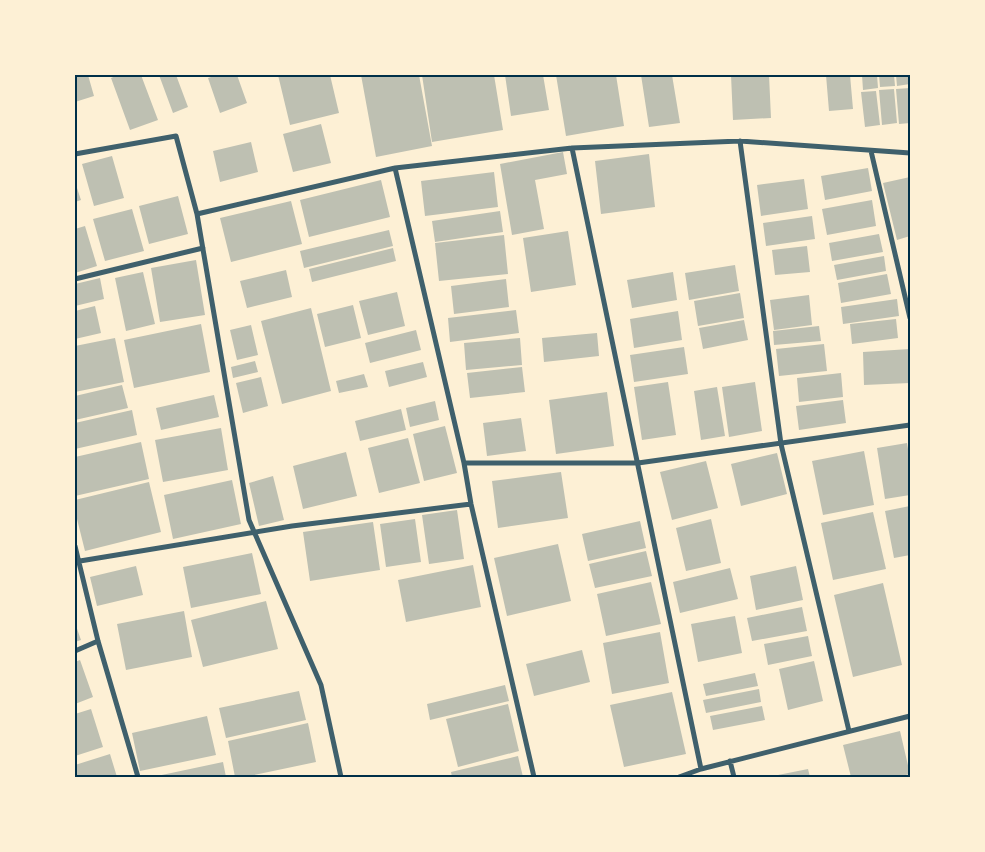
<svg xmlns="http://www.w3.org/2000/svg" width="985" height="852" font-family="'Roboto Serif',serif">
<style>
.building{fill:#bec0b2}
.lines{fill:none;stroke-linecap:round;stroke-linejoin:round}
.minor{stroke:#3f606c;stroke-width:5}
.neatline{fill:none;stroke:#003049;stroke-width:2}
</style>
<rect width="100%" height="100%" fill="#fdf0d5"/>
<!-- building -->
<path class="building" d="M75 75H88L94 96 75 102Z
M118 75H141L158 120 130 130 111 78Z
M159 75H176L188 107 173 113Z
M217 75H237L247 103 220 113 208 78Z
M278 75H330L339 113 290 125Z
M361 75H419L432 146 376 157Z
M422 75H494L503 130 432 142Z
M505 75H543L549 110 511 116Z
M556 75H616L624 126 566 136Z
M641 75H672L680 123 649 127Z
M731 75H769L771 118 733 120Z
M826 75H850L853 109 829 111Z
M862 75H877L878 88 863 90Z
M879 75H894L895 86 880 87Z
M896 75H910V84L897 86Z
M910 88V123L899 124 896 89Z
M894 89 897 123 882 125 879 90Z
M876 91 880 125 865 127 861 92Z
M321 124 331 163 293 172 283 134Z
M251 142 258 172 220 182 213 151Z
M563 152 567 174 535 180 544 229 512 235 500 164Z
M649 154 655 207 601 214 595 161Z
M112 156 124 198 94 206 82 164Z
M868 168 872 191 825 200 821 176Z
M494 172 498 207 425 216 421 181Z
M910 177V236L897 240 883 183Z
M804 179 808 209 761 216 757 185Z
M381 180 390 217 309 237 300 200Z
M75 182 81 200 75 202Z
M178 196 188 234 149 244 139 206Z
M872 200 876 226 827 235 822 209Z
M291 201 302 244 231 262 220 218Z
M132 209 144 251 105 261 93 219Z
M500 211 503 232 435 242 432 221Z
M812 216 815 239 766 246 763 223Z
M85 226 97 266 75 273V229Z
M389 230 393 246 304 268 300 251Z
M568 231 576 285 531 292 523 238Z
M879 234 883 252 832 261 829 243Z
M504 235 508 274 439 281 435 243Z
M807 246 810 272 775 275 772 250Z
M393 248 396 261 312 282 309 269Z
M884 256 886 271 837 280 834 265Z
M196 260 205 315 160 322 151 268Z
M735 265 739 291 689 300 685 273Z
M286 270 292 297 247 308 240 281Z
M143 272 155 324 126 331 115 278Z
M673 272 677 300 632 308 627 280Z
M887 274 891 294 841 303 838 283Z
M100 278 104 299 75 306V284Z
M506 279 509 307 454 314 451 286Z
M397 292 405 326 368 335 359 301Z
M740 293 744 318 698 326 694 301Z
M809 295 812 325 774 330 770 300Z
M897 299 899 316 843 324 841 307Z
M353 305 361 338 325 347 317 314Z
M95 306 101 333 75 339V311Z
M311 308 331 391 282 404 261 321Z
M516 310 519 333 450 342 448 318Z
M678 311 682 340 634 348 630 319Z
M896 319 898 338 852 344 850 324Z
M744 320 748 340 703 349 699 328Z
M201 324 210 372 134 388 124 340Z
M251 325 258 355 237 360 230 330Z
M819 326 821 341 774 345 773 331Z
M416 330 421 350 370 363 365 343Z
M597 333 599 356 544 362 542 338Z
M115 338 124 382 75 392V346Z
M520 338 522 365 466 370 464 343Z
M824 344 827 371 779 376 776 349Z
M684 347 688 374 634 382 630 355Z
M910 349V383L864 385 863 352Z
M255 361 258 372 233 378 231 367Z
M423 362 427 377 389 387 385 371Z
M522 367 525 392 470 398 467 373Z
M841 373 843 397 799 402 797 378Z
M364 374 368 387 339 393 336 381Z
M261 377 268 406 243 413 236 383Z
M668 382 676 435 642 440 634 387Z
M755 382 762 431 729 437 722 387Z
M122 385 128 408 75 420V396Z
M717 387 725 436 701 440 694 391Z
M607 392 614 446 556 454 549 400Z
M214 395 219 417 161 430 156 408Z
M843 400 846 423 799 430 796 406Z
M435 401 439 420 410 427 406 408Z
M401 409 406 430 360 441 355 421Z
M132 410 137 435 75 449V423Z
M521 418 526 451 487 456 483 423Z
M445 426 457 473 424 481 413 434Z
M221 428 228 470 163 482 155 440Z
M408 438 420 483 379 493 368 448Z
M141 442 149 479 75 496V457Z
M907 443 910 461V495L885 499 877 448Z
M864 451 874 505 823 515 812 461Z
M346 452 357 496 303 509 293 466Z
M777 453 787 494 741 506 731 464Z
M706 461 718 508 672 520 660 472Z
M561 472 568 518 498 528 492 481Z
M273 476 284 520 259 526 249 483Z
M232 480 241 524 173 539 164 495Z
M149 482 161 532 85 551 75 511V500Z
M910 506V555L894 558 885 511Z
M457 510 464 559 429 564 422 515Z
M873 512 886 569 833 580 821 523Z
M415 519 421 562 386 567 380 524Z
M711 519 721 563 686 571 676 528Z
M640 521 646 548 588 561 582 534Z
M373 522 380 570 310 581 303 532Z
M558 544 571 601 507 616 494 558Z
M646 551 652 576 595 588 589 564Z
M252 553 261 594 191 608 183 567Z
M473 565 481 607 406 622 398 580Z
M136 566 143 595 97 606 90 577Z
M796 566 803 600 756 610 750 576Z
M730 568 738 599 680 613 673 582Z
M651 582 661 624 606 636 597 594Z
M883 583 902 665 853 677 834 595Z
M266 601 278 649 203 667 191 620Z
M802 607 807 631 752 641 747 618Z
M184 611 192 657 126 670 117 624Z
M735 616 742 653 698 662 691 624Z
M75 623 81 640 75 642Z
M660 632 669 683 612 694 603 643Z
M808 636 812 656 768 665 764 644Z
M582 650 590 682 534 696 526 664Z
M80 660 93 697 75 704V662Z
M814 661 823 701 788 710 779 669Z
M755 673 758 686 706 696 703 684Z
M505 685 509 701 430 720 427 704Z
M759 689 761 702 706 713 703 700Z
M299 691 306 720 226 738 219 708Z
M672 692 686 754 624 767 610 705Z
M508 704 519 751 458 767 446 719Z
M762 706 765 720 713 730 710 716Z
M91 709 103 747 75 756V714Z
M207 716 216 755 140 771 132 733Z
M308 723 316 762 245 777H235L228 741Z
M900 731 910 774 897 777H851L843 745Z
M110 754 117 777H75V765Z
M518 756 523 777H452L451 772Z
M223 762 226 777H157V776Z
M808 769 810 777H773V776Z"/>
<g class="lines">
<!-- minor -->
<path class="minor" d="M740 141 781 444 849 731
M572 148 701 769
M871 151 910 318
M75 154 176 136 197 214 249 520 321 685 341 777
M395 168 464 463 471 504 534 777
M197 214 395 168 572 148 740 141 910 153
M75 279 203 248
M464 463H638L910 425
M75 546 98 641 138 777
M80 561 292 526 471 504
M75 651 98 641
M730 761 734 777
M679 777 701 769 910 716"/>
</g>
<!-- border -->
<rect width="985" height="852" fill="none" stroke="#fdf0d5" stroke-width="152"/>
<rect x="76" y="76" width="833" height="700" class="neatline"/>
</svg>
